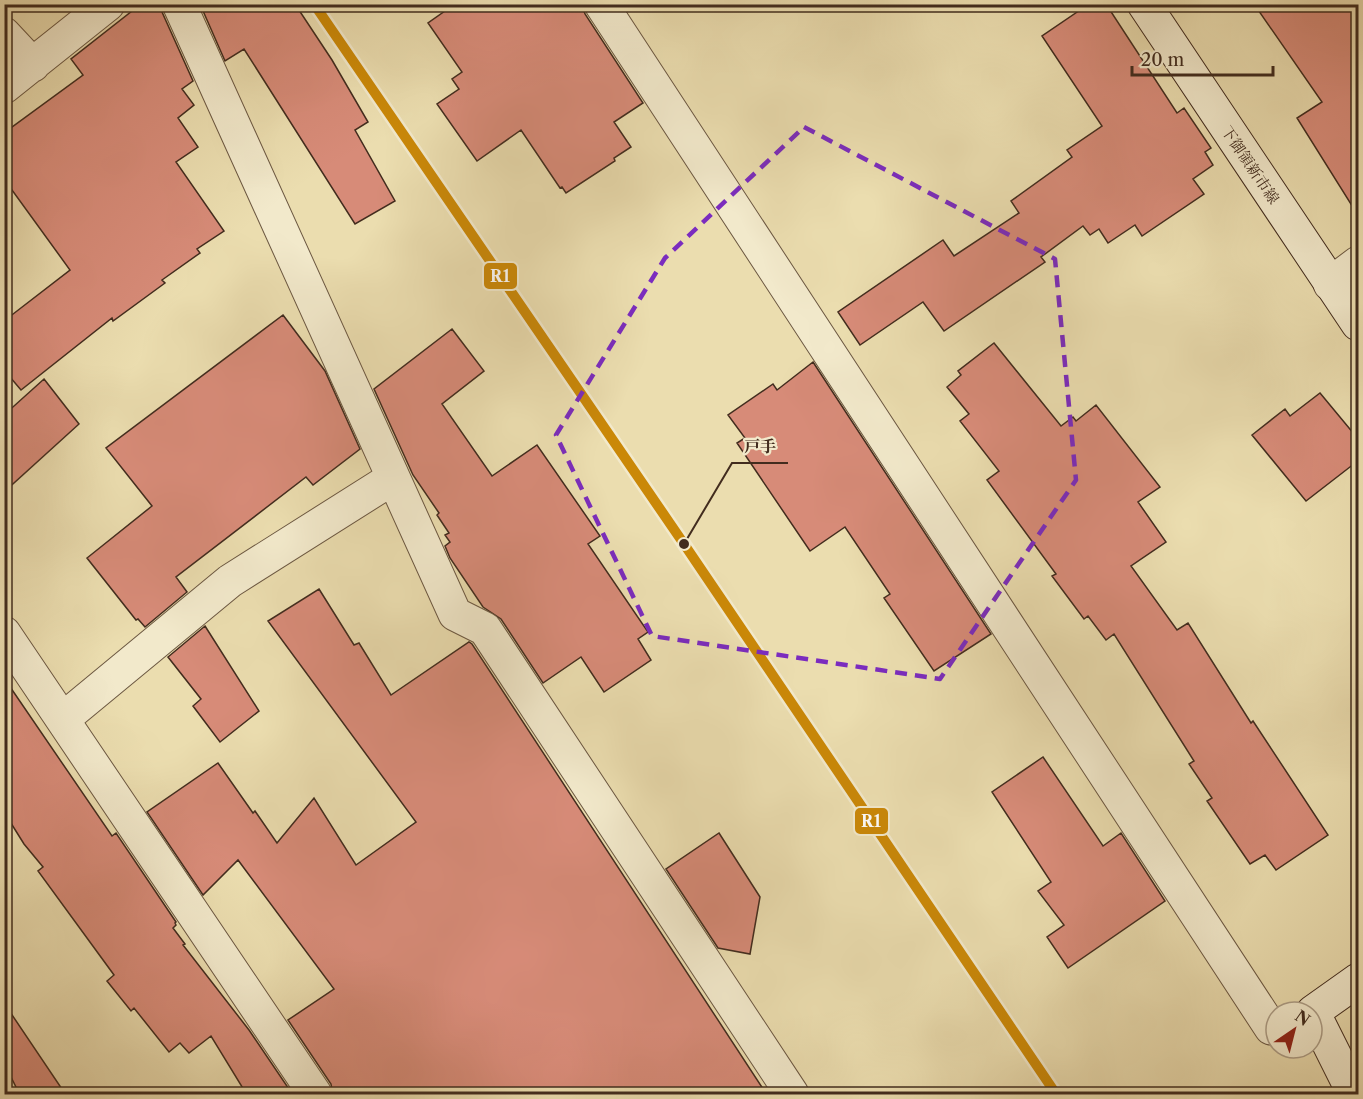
<svg xmlns="http://www.w3.org/2000/svg" width="1363" height="1099" font-family="'Libre Caslon Text','Noto Serif JP',serif">
<style>
.building{fill:#d78b78;stroke:#422c1e;stroke-width:1.5}
.lines{fill:none;stroke-linecap:round;stroke-linejoin:round}
.minor-casing{stroke:#6c5842;stroke-width:35}
.secondary-casing{stroke:#422c1e;stroke-width:35}
.minor{stroke:#f2e9cb;stroke-width:33}
.secondary{stroke:#f2e9cb;stroke-width:33}
.rail-1-casing{stroke:#f2e9cb;stroke-width:15}
.rail-1{stroke:#ca8808;stroke-width:10}
.marked{fill:none;stroke:#7b2cbf;stroke-width:4.5;stroke-dasharray:12 8;stroke-linejoin:round}
.labels{text-anchor:middle;stroke-width:4.5;stroke-linejoin:round;paint-order:stroke}
.street-label{font-size:15px;fill:#422c1e;stroke:#f2e9cb}
.leader{fill:none;stroke:#422c1e;stroke-width:2}
.callout-dot{fill:#422c1e;stroke:#f2e9cb;stroke-width:2}
.callout-label{font-size:16px;text-anchor:middle;font-weight:bold;fill:#422c1e;stroke:#f2e9cb;stroke-width:4.5;stroke-linejoin:round;paint-order:stroke}
.line-badge{stroke:#f2e9cb;stroke-width:2}
.badge-label{font-size:16px;text-anchor:middle;font-weight:bold;fill:#fff}
</style>
<rect width="100%" height="100%" fill="#ebddaf"/>
<filter id="stains"><feTurbulence type="fractalNoise" baseFrequency=".00333" numOctaves="4"/><feColorMatrix values="0 0 0 0 .2 0 0 0 0 .09 0 0 0 0 .02 0 0 0 .5 -.17"/></filter>
<radialGradient id="worn" r=".72"><stop offset=".6" stop-color="#630" stop-opacity="0"/><stop offset="1" stop-color="#630" stop-opacity=".3"/></radialGradient>
<!-- building -->
<path class="building" d="M141 4H161L162 12 193 81 182 89 194 105 178 118 198 147 176 162 224 231 197 249 200 253 162 280 165 283 113 321 112 318 21 390 4 370V321L70 270 4 179V133L83 75 71 59Z
M200 4H295L332 60 368 122 355 130 395 201 355 224 244 49 225 61Z
M455 4H581L585 14 643 103 614 122 631 147 614 158 615 161 566 193 562 187 560 188 521 130 477 161 437 104 459 89 452 79 462 72 428 23Z
M1089 4H1106L1177 113 1184 108 1211 148 1205 152 1213 165 1193 179 1204 194 1142 236 1135 225 1108 243 1099 229 1090 235 1083 226 1041 257 1045 262 944 331 923 302 860 345 838 312 943 240 954 256 1019 213 1011 201 1072 157 1067 150 1102 126 1042 36Z
M1254 4H1359V217L1297 118 1322 102Z
M283 315 325 371 360 449 313 485 306 477 176 577 187 592 145 627 138 619 136 620 87 558 152 506 106 448Z
M452 329 484 371 442 404 492 476 537 445 600 536 588 544 648 632 638 639 651 660 604 692 581 657 543 683 501 619 483 607 450 558 445 546 450 542 445 535 449 533 437 515 439 513 413 475 374 389Z
M994 343 1061 426 1073 417 1076 421 1096 405 1160 487 1138 502 1166 542 1131 566 1177 630 1188 623 1251 723 1253 721 1328 835 1276 870 1265 855 1250 864 1207 801 1212 798 1189 764 1194 761 1114 634 1106 640 1088 616 1084 619 1052 576 1056 574 987 480 999 471 960 421 969 414 947 387 961 375 958 371Z
M813 362 991 634 934 671 884 598 890 594 845 527 810 551 737 443 745 438 728 415 773 384 777 390Z
M44 379 79 424 4 492V415Z
M1320 393 1359 440V460L1306 501 1252 435 1285 409 1290 416Z
M319 589 354 645 359 643 391 695 469 642 472 644 767 1095H333L331 1084 288 1020 334 989 238 860 203 895 147 812 218 763 253 813 255 811 277 843 314 798 356 865 416 822 268 621Z
M205 626 259 711 220 742 193 706 201 699 168 657Z
M4 678 112 836 116 833 176 922 175 923 176 925 173 928 185 944 183 945 249 1030 293 1095H247L211 1036 189 1053 180 1043 169 1052 134 1008 131 1011 107 981 114 975 38 871 43 867 24 844 4 812Z
M1043 757 1103 846 1121 833 1165 901 1068 968 1047 937 1064 925 1038 891 1051 882 992 792Z
M719 833 760 897 750 954 718 948 666 869Z
M4 1003 66 1095H20L4 1063Z"/>
<g class="lines">
<!-- minor casing -->
<g class="minor-casing">
<path id="minor" d="M179 4 455 614 485 629 792 1094
M601 4 1271 1028 1276 1026
M4 34 33 65
M4 87 108 4
M1330 284 1358 263
M4 633 315 1094
M63 719 230 581 393 478"/>
</g>
<!-- secondary casing -->
<g class="secondary-casing">
<path id="secondary" d="M1144 4 1358 324
M1354 1094 1313 1012 1358 980"/>
</g>
<!-- minor -->
<use href="#minor" class="minor"/>
<!-- secondary -->
<use href="#secondary" class="secondary"/>
<!-- rail-1 casing -->
<g class="rail-1-casing">
<path id="rail-1" d="M314 4 684 544 1056 1094"/>
</g>
<!-- rail-1 -->
<use href="#rail-1" class="rail-1"/>
</g>
<!-- marked area -->
<path class="marked" d="M804 127 1055 259 1076 480 940 679 652 636 556 435 665 258Z"/>
<g class="labels">
<!-- street labels -->
<g class="street-label">
<text transform="translate(1250 165) rotate(56)" y="5">下御領新市線</text>
</g>
</g>
<!-- callouts -->
<path class="leader" d="M684 544L732 463H788"/>
<circle class="callout-dot" cx="684" cy="544" r="6"/>
<g class="callout-label">
<text x="760" y="452">戸手</text>
</g>
<g class="line-badge">
<rect x="483" y="262" width="35" height="28" rx="6" fill="#ca8808"/>
<rect x="854" y="807" width="35" height="28" rx="6" fill="#ca8808"/>
</g>
<g class="badge-label">
<text x="500" y="282">R1</text>
<text x="871" y="827">R1</text>
</g>
<!-- margin -->
<rect width="1363" height="1099" fill="none" stroke="#ebddaf" stroke-width="24"/>
<rect x="6" y="6" width="1351" height="1087" fill="none" stroke="#422c1e" stroke-width="3"/>
<rect x="12" y="12" width="1339" height="1075" fill="none" stroke="#422c1e" stroke-width="1.5"/>
<!-- north arrow -->
<g transform="translate(1294 1030) rotate(35)"><circle r="28" fill="#f2e9cb" stroke="#ac9d86" stroke-width="1.5"/>
<path d="M0-4.5L10 22L0 15L-10 22Z" fill="#8f2418"/>
<text y="-9" font-size="16" font-weight="bold" text-anchor="middle" fill="#422c1e">N</text>
</g>
<!-- scale -->
<path d="M1132 66v9h141v-9" fill="none" stroke="#422c1e" stroke-width="3"/>
<text x="1141" y="66" font-size="18" fill="#422c1e" stroke="#f2e9cb" stroke-width="4.5" paint-order="stroke">20 m</text>
<rect width="100%" height="100%" filter="url(#stains)"/>
<rect width="100%" height="100%" fill="url(#worn)"/>
</svg>
